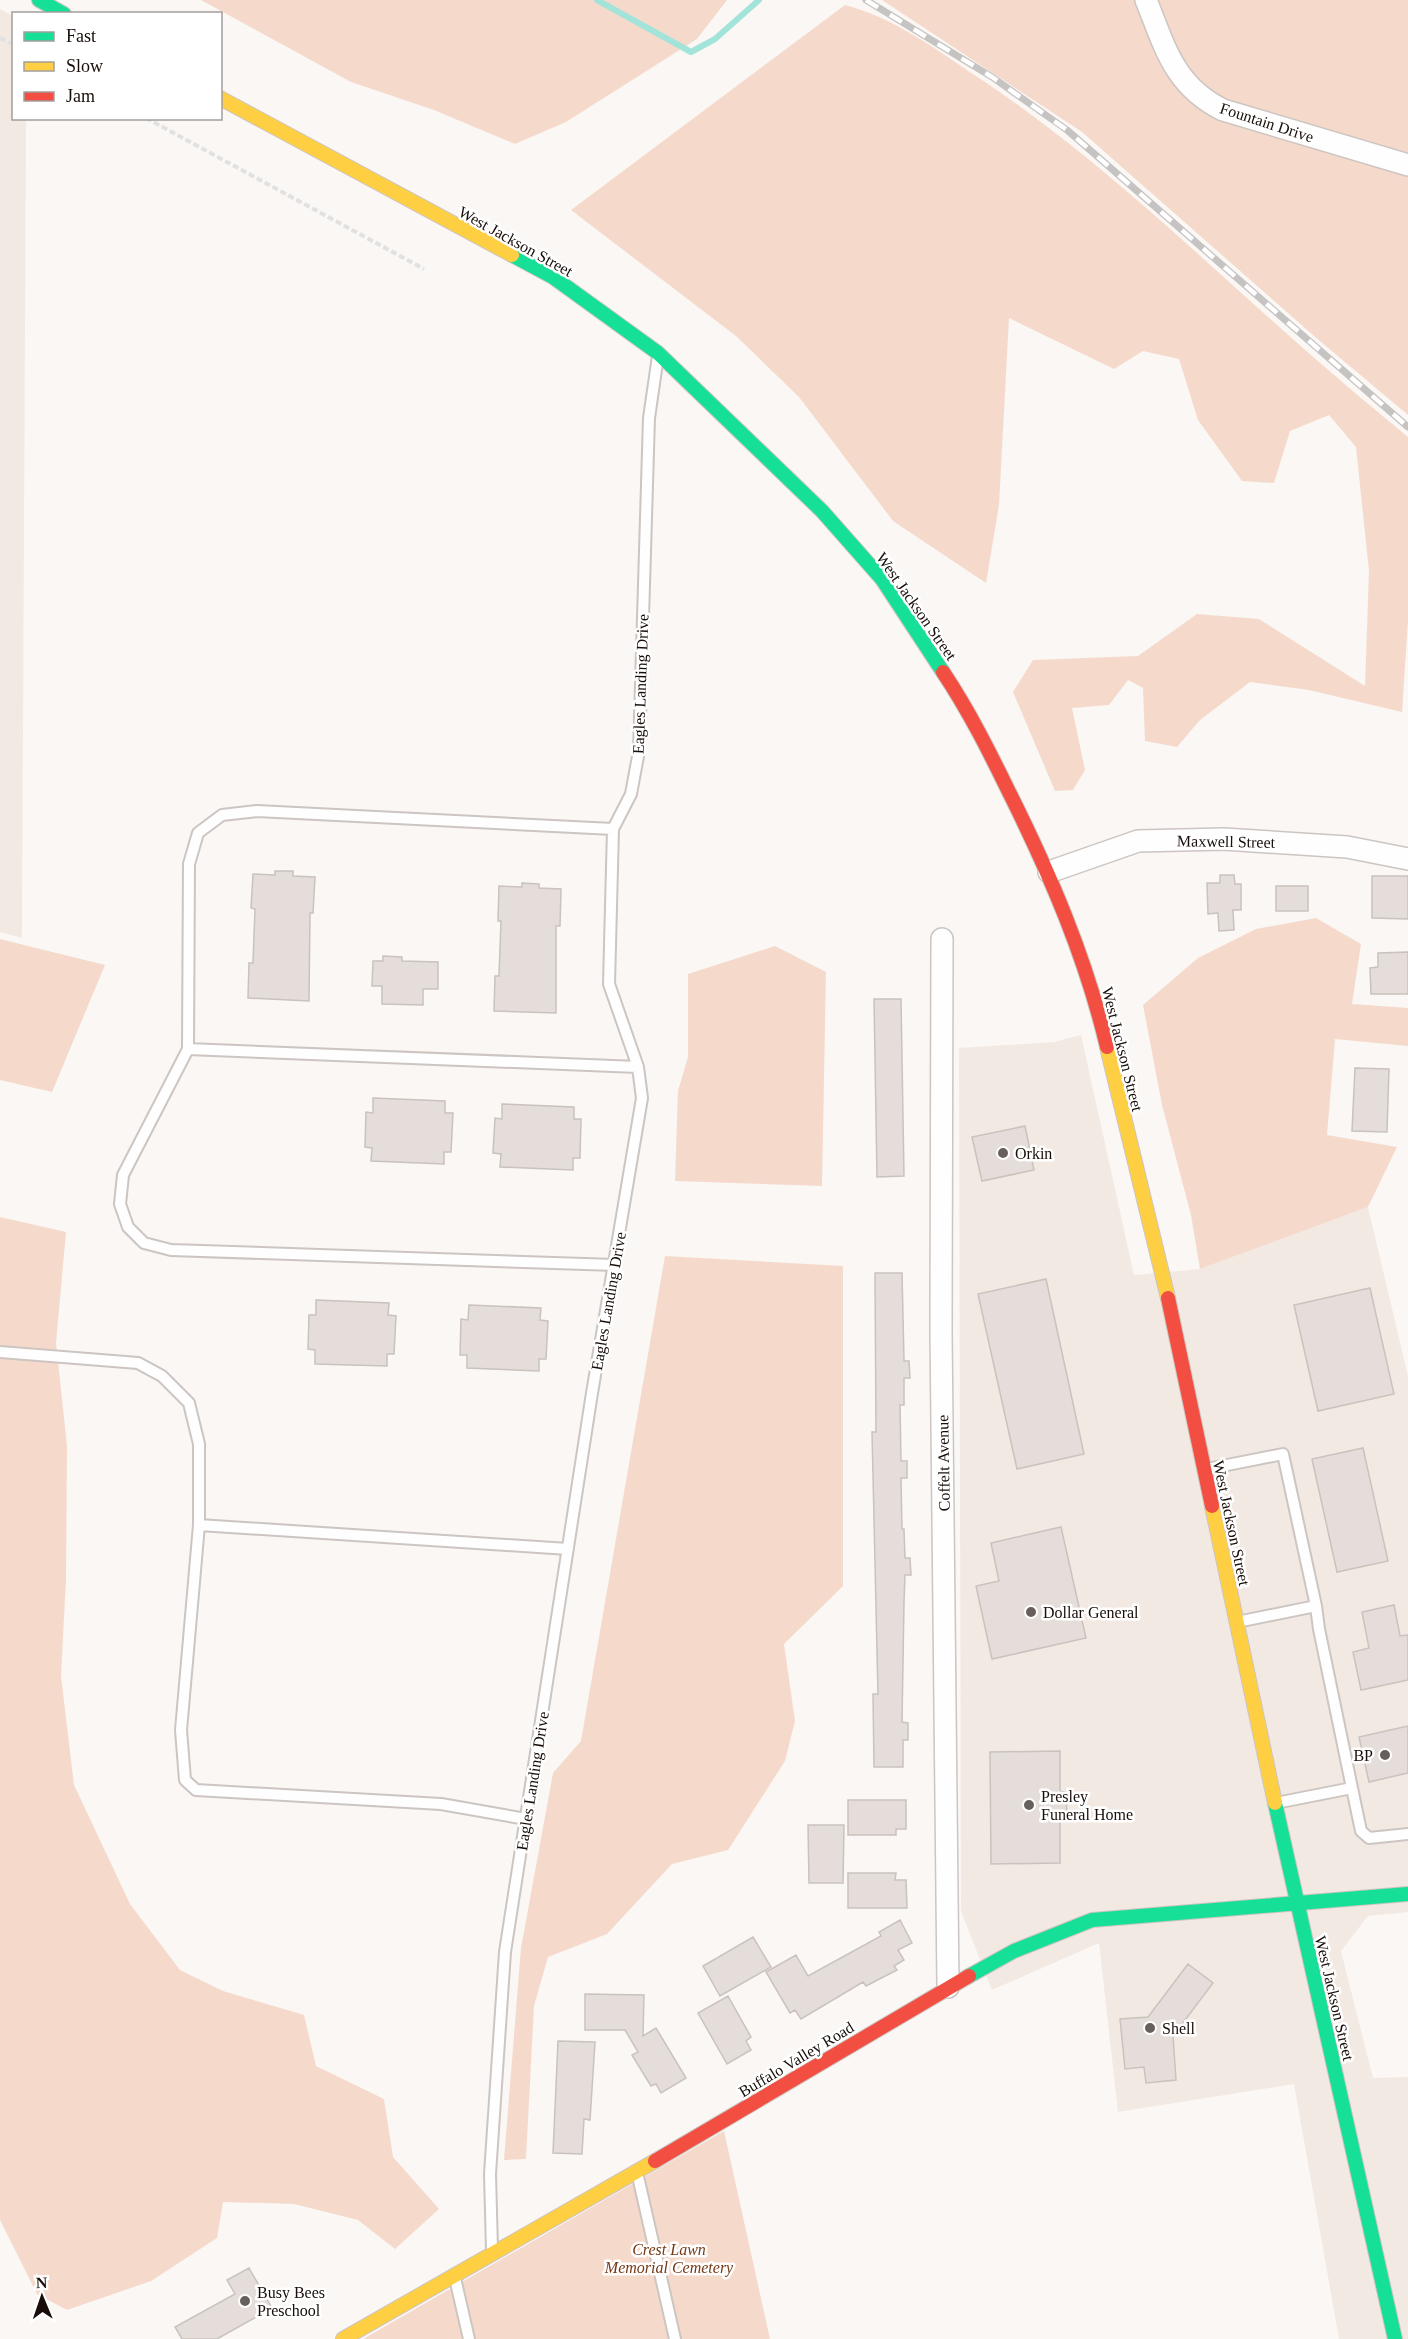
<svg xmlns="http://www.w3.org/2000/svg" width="1408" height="2339" font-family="'Times New Roman',serif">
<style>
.built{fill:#f3e9e3}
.green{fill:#f5dacc}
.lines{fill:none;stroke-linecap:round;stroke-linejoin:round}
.stream{stroke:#a2e3da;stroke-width:6}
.building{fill:#e4ddd9;stroke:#c9c2bd;stroke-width:1.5}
.lane-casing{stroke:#ccc5c1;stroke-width:14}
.street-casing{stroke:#ccc5c1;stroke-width:24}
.fast-casing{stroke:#ccc5c1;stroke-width:16}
.slow-casing{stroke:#ccc5c1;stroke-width:16}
.jam-casing{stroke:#ccc5c1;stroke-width:16}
.path{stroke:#e2e1e1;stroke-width:4;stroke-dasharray:6 3;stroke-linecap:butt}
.lane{stroke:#fefefe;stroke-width:10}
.street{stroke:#fefefe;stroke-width:21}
.fast{stroke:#16e098;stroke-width:14}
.slow{stroke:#ffcf43;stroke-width:14}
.jam{stroke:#f24e42;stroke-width:14}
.rail-casing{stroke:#c5c4c3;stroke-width:7}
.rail{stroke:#fff;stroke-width:4.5;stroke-dasharray:14;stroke-linecap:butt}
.poi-dot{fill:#675f5b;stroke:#fff;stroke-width:2}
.labels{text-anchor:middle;stroke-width:5;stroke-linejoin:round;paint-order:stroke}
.street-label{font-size:16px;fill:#180d08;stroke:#fff}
.poi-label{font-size:16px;fill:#180d08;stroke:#fff;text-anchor:start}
.park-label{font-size:16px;font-style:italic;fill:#753814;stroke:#fff}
</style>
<rect width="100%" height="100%" fill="#faf7f5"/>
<!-- built -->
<path class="built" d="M0 9 13 16 14 118 26 119 22 938 0 932Z
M1081 1035 1134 1275 1200 1269 1368 1207 1408 1376V1912L1368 1916 1341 1951 1373 2078 1408 2077V2339H1339L1294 2084 1118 2112 1099 1943 992 1990 961 1911 959 1048 1054 1042Z"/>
<!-- green -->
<path class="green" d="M201 0H727L697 39 566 122 515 144 434 110 351 82Z
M882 0H1408V415L1314 336 1082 132Z
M845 5C892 17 936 49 976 76 1097 156 1196 254 1304 349 1338 379 1373 408 1408 437V620L1402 712 1309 690 1250 682 1200 720 1177 747 1145 741 1143 688 1128 680 1109 705 1072 708 1085 770 1073 790 1055 791 1013 692 1033 660 1138 656 1197 614 1259 619 1365 686 1369 571 1356 447 1329 415 1290 431 1274 483 1242 481 1198 420 1179 359 1143 351 1114 369 1009 318 999 505 986 583 893 521 799 397 736 336 571 210Z
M1316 918 1361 944 1352 1004 1408 1008V1046L1335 1039 1327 1135 1397 1147 1368 1207 1200 1269 1191 1215 1162 1105 1143 1005 1198 958 1256 929Z
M0 939 105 965 52 1092 0 1080Z
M775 946 826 972 822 1186 675 1181 678 1091 688 1057V974Z
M0 1217 66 1232 56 1343 67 1446 66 1579 61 1676 74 1785 130 1904 180 1970 223 1991 304 2015 316 2066 384 2099 393 2157 439 2209 395 2249 358 2220 294 2204 223 2202 217 2238 151 2281 67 2310 37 2294 0 2220Z
M665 1256 843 1266V1586L784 1644 795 1721 785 1761 728 1850 672 1864 607 1934 548 1957 534 2006 526 2159 504 2160 521 1948 553 1773 581 1741Z
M724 2131 770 2339H363Z"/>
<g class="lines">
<!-- stream -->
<path class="stream" d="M597 0 691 52 715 39 759 0"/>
</g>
<!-- building -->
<path class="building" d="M275 871H293V876L315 877 313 913H310L309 1001 248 998 249 963H253L255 909 251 908 253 874 275 875Z
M1220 875H1234L1235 884H1241V910H1233L1234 930 1219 931 1218 913 1208 914 1207 883H1220Z
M1372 876H1408V919L1372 918Z
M522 883 539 884V888L561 889 560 926H556V1013L494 1011 495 976H499L501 921H498L499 886 522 887Z
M1276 886H1308V911H1276Z
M1408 952V994H1371L1370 968 1378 967V953Z
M383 956 402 957V961L438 962V989H423V1005L382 1004V986H372L373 961H383Z
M874 999H901L904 1176 877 1177Z
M1355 1068 1389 1069 1387 1132 1352 1131Z
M373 1098 445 1101V1113H453L451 1152H444V1164L371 1161 372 1148 365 1147 366 1112 373 1113Z
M502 1104 574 1107V1119H581L580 1158H573V1170L500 1167 501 1154 493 1153 495 1118 502 1119Z
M1025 1126 1034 1170 982 1181 972 1137Z
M875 1273H902L904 1361H909L910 1378H904V1405H900L901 1461H907V1478H901L902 1529H904L905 1558H910L911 1575H905L904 1602 902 1722 908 1723V1740H903V1767H874L873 1694H878L872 1432H876Z
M1046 1279 1084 1454 1017 1469 978 1294Z
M1370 1288 1394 1394 1318 1411 1294 1305Z
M316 1300 389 1303 388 1315 396 1316 394 1354H387V1366L315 1364V1350L308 1349 309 1315H316Z
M469 1305 541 1308 540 1320 548 1321 546 1359H539V1371L467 1368V1355H460L461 1319 468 1320Z
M1363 1448 1388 1561 1337 1572 1312 1459Z
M1061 1527 1086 1638 992 1659 976 1586 999 1581 991 1543Z
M1394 1605 1400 1636 1408 1635V1680L1361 1690 1353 1652 1369 1648 1362 1612Z
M1408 1726V1773L1369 1782 1359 1737Z
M1060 1751V1792H1066L1067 1819H1060V1863L991 1864 990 1752Z
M848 1800H906V1829H896V1835H848Z
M808 1825H844L843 1883H809Z
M848 1873H896L895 1880H906L907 1908H848Z
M900 1920 912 1943 898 1950 904 1960 894 1966 897 1970 866 1986 863 1982 801 2019 795 2010 790 2013 766 1972 796 1955 808 1976 881 1936 879 1932Z
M753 1937 771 1967 720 1996 703 1966Z
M1188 1964 1213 1983 1173 2036 1176 2080 1146 2083 1144 2067 1125 2069 1120 2019 1148 2017Z
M585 1994 644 1995 643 2036 656 2028 686 2078 661 2093 656 2084 651 2086 632 2055 638 2052 625 2030H585Z
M728 1996 751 2037 746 2041 751 2050 727 2064 698 2013Z
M558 2041 595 2042 590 2120 584 2119 582 2154 553 2153Z
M249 2268 272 2308 217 2339H182L175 2327 235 2294 227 2280Z"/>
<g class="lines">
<!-- lane casing -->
<g class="lane-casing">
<path id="lane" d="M613 829 257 811 222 815 198 833 189 864 188 1049 123 1175 120 1204 128 1227 144 1243 171 1250 615 1265
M188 1049 638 1067
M0 1352 138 1363 162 1376 189 1403 199 1444V1525L181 1730 185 1780 196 1790 441 1804 526 1819
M1207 1469 1283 1454 1316 1606 1237 1622
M199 1525 568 1549
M1352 1788 1361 1831 1369 1838 1408 1834
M1276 1803 1352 1788 1319 1629 1316 1606
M637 2172 675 2339
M492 2250 490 2174 505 1952 592 1393 642 1098 638 1067 609 984 613 829 631 794 639 751 649 418 658 356
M455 2278 469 2339"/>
</g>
<!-- street casing -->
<g class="street-casing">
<path id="street" d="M1146 0C1165 47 1174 86 1223 110L1408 165
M1049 872 1138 841 1224 839 1347 847 1408 859
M942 939 941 1331 948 1987"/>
</g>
<!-- fast casing -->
<g class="fast-casing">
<path id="fast" d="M39 0 64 14
M512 255 553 277 658 353 822 511 882 579 943 672
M1275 1803 1395 2339
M969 1976 1014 1951 1092 1920 1408 1894"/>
</g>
<!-- slow casing -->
<g class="slow-casing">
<path id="slow" d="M220 98 512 255
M1107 1047 1168 1298
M1212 1506 1275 1803
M343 2339 655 2161"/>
</g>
<!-- jam casing -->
<g class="jam-casing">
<path id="jam" d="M943 672C969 711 989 751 1009 792 1050 874 1086 958 1107 1047
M1168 1298 1212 1506
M655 2161 969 1976"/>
</g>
<!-- path -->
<path class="path" d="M0 38 14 45
M146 118 424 269"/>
<!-- lane -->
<use href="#lane" class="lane"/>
<!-- street -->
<use href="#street" class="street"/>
<!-- fast -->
<use href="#fast" class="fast"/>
<!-- slow -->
<use href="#slow" class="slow"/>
<!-- jam -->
<use href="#jam" class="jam"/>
<!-- rail casing -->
<g class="rail-casing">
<path id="rail" d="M866 0 992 77 1067 130 1408 427"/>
</g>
<!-- rail -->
<use href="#rail" class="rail"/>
</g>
<!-- markers -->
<g class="poi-dot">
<circle cx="1003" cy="1153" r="6"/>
<circle cx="1031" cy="1612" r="6"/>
<circle cx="1385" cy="1755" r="6"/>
<circle cx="1029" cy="1805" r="6"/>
<circle cx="1150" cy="2028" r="6"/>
<circle cx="245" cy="2301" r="6"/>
</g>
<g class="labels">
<!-- street labels -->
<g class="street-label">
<text transform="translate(1267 122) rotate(18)" y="6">Fountain Drive</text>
<text transform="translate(516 241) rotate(29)" y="6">West Jackson Street</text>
<text transform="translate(917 606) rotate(55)" y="6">West Jackson Street</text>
<text transform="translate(640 684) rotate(-88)" y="6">Eagles Landing Drive</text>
<text transform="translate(1226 841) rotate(1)" y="6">Maxwell Street</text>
<text transform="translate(1123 1049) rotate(76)" y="6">West Jackson Street</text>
<text transform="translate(608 1301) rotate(-80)" y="6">Eagles Landing Drive</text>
<text transform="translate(943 1463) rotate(-91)" y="6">Coffelt Avenue</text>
<text transform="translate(1232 1523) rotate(78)" y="6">West Jackson Street</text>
<text transform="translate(532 1781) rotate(-81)" y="6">Eagles Landing Drive</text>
<text transform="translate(1335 1998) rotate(77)" y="6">West Jackson Street</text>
<text transform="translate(796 2059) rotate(-31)" y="6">Buffalo Valley Road</text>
</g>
<!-- poi labels -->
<g class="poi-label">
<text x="1015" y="1159">Orkin</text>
<text x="1043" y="1618">Dollar General</text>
<text x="1373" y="1761" text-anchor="end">BP</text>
<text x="1041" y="1802">Presley<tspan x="1041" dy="18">Funeral Home</tspan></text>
<text x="1162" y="2034">Shell</text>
<text x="257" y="2298">Busy Bees<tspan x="257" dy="18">Preschool</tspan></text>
</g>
<!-- park labels -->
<g class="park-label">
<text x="669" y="2255">Crest Lawn<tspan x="669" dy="18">Memorial Cemetery</tspan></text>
</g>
</g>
<!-- legend -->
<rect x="12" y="12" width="210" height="108" fill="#ffffff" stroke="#a39e9c" stroke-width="1.5"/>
<rect x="24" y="32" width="30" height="9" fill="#16e098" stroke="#a39e9c" stroke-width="1.5"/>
<text x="66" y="42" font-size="18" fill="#180d08">Fast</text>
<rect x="24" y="62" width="30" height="9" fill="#ffcf43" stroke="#a39e9c" stroke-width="1.5"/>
<text x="66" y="72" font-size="18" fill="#180d08">Slow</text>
<rect x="24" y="92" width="30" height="9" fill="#f24e42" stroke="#a39e9c" stroke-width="1.5"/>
<text x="66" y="102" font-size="18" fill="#180d08">Jam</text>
<!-- north arrow -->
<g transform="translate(42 2297) rotate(358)" stroke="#ffffff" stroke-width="4.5" paint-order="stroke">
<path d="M0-4.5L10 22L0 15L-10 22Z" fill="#180d08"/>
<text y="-9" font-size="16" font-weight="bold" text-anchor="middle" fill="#180d08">N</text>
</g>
</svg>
